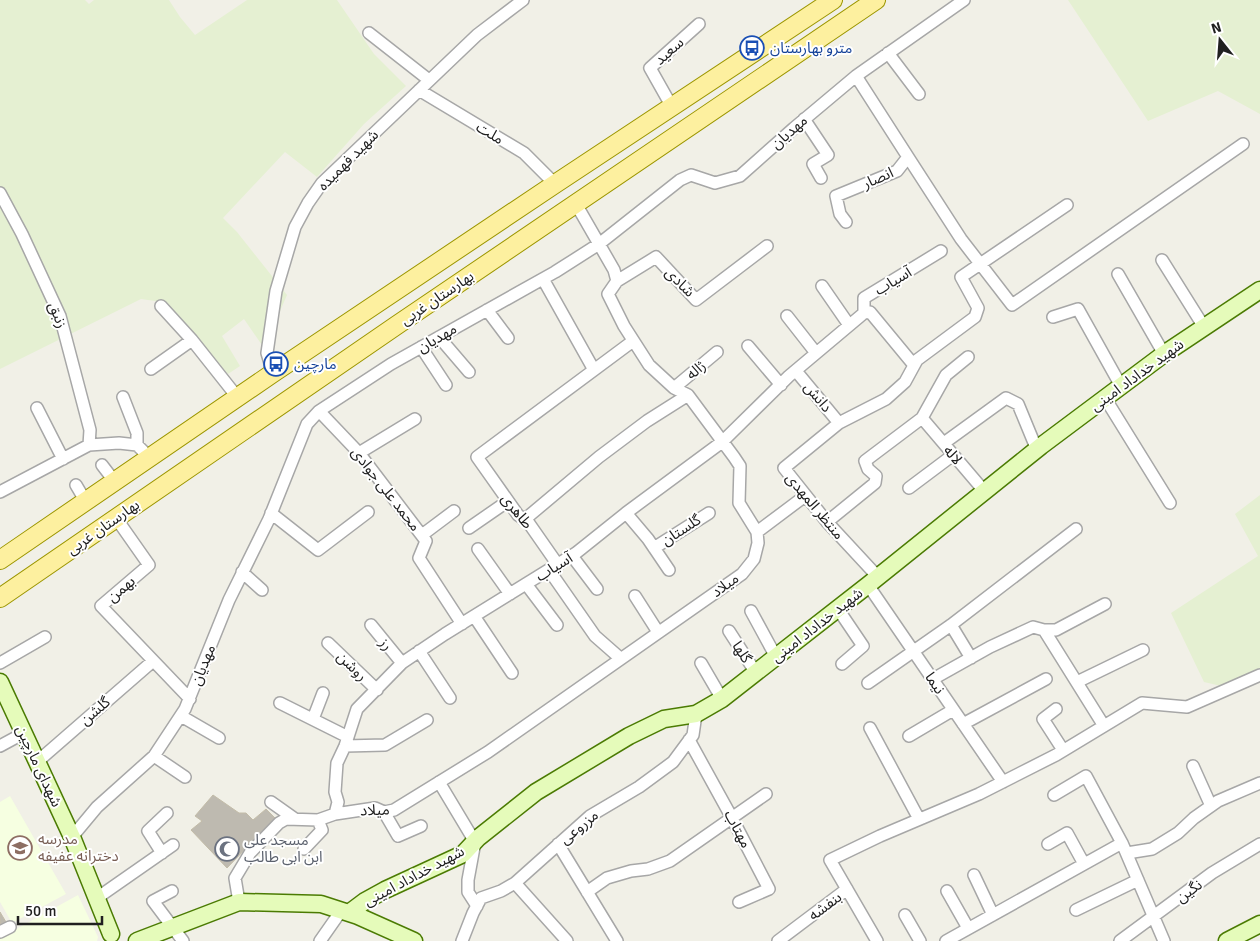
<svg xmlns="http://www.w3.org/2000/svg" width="1260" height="941" font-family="Signika,'Noto Sans Arabic',sans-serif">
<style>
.education{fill:#f6ffe1}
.farmland{fill:#e5f0d2}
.building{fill:#bebab0;stroke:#c3bca8}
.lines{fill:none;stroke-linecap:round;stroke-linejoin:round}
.street-casing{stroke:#a7a7a7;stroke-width:14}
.secondary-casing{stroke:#4b7b03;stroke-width:19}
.primary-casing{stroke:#9c9600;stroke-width:20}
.street{stroke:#fff;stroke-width:11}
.secondary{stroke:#e5fbba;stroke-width:16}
.primary{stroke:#fdf09f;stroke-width:18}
.labels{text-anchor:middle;stroke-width:4;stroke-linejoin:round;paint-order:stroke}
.transit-label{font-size:15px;fill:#164399;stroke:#fff;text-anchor:start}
.street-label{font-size:15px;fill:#202020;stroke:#fff}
.education-label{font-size:15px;fill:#785e54;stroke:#fff;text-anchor:start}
.worship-label{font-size:15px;fill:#5b616d;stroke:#fff;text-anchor:start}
</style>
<rect width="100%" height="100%" fill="#f1f0e7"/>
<!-- education -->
<path class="education" d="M10 796 66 894 12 923 0 902V802Z
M78 895 98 937 97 941H0V938Z"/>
<!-- farmland -->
<path class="farmland" d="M0 0H85L89 4 94 0H169L180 17 195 35 247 0H337L374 54 406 86 364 124 317 177 285 152 223 218 237 232 287 295 264 348 244 319 222 336 240 366 228 374 162 302 141 299 0 369Z
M1068 0H1260V114L1218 91 1148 121Z
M1260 495V668L1221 686 1204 682 1171 613 1258 556 1235 514Z"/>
<!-- building -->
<path class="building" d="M213 795 239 813H246L253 820 266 809 275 818 227 868 191 830 202 821 195 816Z
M0 912 6 922 0 926Z"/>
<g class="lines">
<!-- street casing -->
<g class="street-casing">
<path id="street" d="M369 33 429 80
M888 53 919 94
M419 90 524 153 555 184
M672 107 650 68 699 24
M804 119 828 155 813 164 821 178
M908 157 961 239 1012 305 1243 144
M0 193 22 234 60 316 90 430 89 445
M846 222 840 214 836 196 897 171 908 157 856 76
M1162 260 1204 327
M1118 274 1164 354
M543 279 594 370
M617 281 656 257 696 300 767 246
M822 286 849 325
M161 306 192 340 238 398
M487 310 508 338
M864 313V298L941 251
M864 313 870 312 913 364
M787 316 816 353
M1053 317 1078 309 1121 386
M439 337 469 372
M748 346 781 385
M421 347 446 385
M151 369 192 340
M796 371 839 423
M273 373 267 353 276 291 295 227 308 203 322 183 477 35 523 0
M674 388 717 352
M123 397 137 433V445
M1105 398 1170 503
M37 408 63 459
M319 411 359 453 426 541 419 558 462 624
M922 418 985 492
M944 443 1006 398 1018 404 1037 450
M359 453 415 419
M102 465 115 482
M76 485 86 502
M909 488 953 455
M0 492 89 445 119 443 137 445 150 458
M271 513 318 550 368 512
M626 513 648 539 669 570
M116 518 149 565 101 606 190 699
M524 520 599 457 647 421 688 395
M827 522 875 483 876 476 868 469 865 461 922 418 946 375 968 357
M469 528 508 501
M757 532 805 496
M422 535 454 511
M654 548 709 513
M478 549 510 594
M572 556 597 589
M558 565 528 522 518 515 477 457 633 341
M549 570 595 636 620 658
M242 572 262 590
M878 577 827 522 784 468 839 423 886 399 905 382 917 360 975 317 978 308 961 277 1067 205
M526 584 557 625
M868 585 1003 782
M635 596 658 632
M838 609 863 646 842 664
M751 611 776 657
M474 616 512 673
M371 625 402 663
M951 625 971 658
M1044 630 1104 726
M729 631 756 673
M328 643 377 690
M419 651 450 698
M0 663 45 637
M701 663 722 699
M933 679 990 647 1033 627 1044 630H1056L1105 604
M1077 682 1143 650
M868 683 951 625 1076 529
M280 703 348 737
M1056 709 1043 719 1063 750
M181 716 219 738
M313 719 323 693
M963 724 1046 679
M870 728 919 819
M909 736 953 710
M689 740 732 818 769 889 739 902
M0 746 24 733
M345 746 385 745 427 720
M154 756 185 777
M37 762 153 661
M1193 766 1211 806
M439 782 475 842 468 880V892L477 906
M1054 795 1086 776 1122 843 1164 941
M271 802 295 819
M384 812 398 836 421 826
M335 814 375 808 384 812 394 810 488 752 742 574 754 559 758 543 757 532 739 503 740 466 734 457 688 395 674 388 649 365 624 326 608 294 617 281 614 270 576 204
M72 837 97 807 154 756 185 709 229 600 269 519 307 424 319 411 391 364 555 272 599 244 680 180 691 175 715 183 740 176 794 128 856 76 964 0
M558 844 617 941
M1048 844 1067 833 1084 864
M304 849 322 830 318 820
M162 853 148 831 167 813
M1127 853 1152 849 1178 833 1194 818 1218 801 1260 783
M974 875 993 915
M515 883 567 941
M172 891 153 901 183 941
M947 891 968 928
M587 892 607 878 631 871 648 869 670 861 766 794
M97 898 173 845
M239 902 235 878 250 853 279 823 286 819 318 820 335 814 338 802 335 792 337 763 345 746 357 709 402 663 445 634 576 553 626 513 722 442 789 376 864 313
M1076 910 1138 880
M905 915 920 941
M0 932 10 927
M320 941 341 911
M462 941 473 913 481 898 501 891 515 883 590 816 639 787 673 762 693 735 696 714
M778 941 847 889
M877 941 830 860 880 836 979 794 1056 755 1142 703 1187 707 1260 675
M946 941 1122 843
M1120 941 1212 873 1260 844"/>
</g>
<!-- secondary casing -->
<g class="secondary-casing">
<path id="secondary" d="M0 682 72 837 111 934
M349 913 365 901 385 890 463 854 478 838 536 792 629 736 664 719 696 714 722 699 868 585 1041 446 1164 354 1260 290
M137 941 239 902 321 904 358 916 414 941
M1227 941 1260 924"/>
</g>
<!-- primary casing -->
<g class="primary-casing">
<path id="primary" d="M0 560 273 373 555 184 833 0
M0 598 397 325 876 0"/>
</g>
<!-- street -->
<use href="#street" class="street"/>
<!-- secondary -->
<use href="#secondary" class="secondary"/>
<!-- primary -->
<use href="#primary" class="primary"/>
</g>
<!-- icons -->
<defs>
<g id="bus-ring" transform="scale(1.25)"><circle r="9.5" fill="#fff" stroke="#1a4fb4" stroke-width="1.5"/><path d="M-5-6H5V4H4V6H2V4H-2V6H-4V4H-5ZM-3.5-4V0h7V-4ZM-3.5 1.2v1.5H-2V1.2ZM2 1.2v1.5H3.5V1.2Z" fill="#1a4fb4"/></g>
<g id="school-ring" transform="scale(1.25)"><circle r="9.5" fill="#fff" stroke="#8d6e63" stroke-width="1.5"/><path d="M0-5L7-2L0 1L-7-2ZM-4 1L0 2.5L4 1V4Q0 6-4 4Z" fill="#8d6e63"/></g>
<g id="mosque-ring" transform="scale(1.25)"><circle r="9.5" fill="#fff" stroke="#6b7280" stroke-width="1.5"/><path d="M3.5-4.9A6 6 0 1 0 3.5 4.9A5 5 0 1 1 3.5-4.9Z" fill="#6b7280"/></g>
</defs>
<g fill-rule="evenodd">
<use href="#bus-ring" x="752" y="48"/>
<use href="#bus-ring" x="276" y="364"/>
<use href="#school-ring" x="20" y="848"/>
<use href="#mosque-ring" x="227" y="849"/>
</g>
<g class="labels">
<!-- transit labels -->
<g class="transit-label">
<text x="770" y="53">مترو بهارستان</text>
<text x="294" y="369">مارچین</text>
</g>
<!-- street labels -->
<g class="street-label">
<text transform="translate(669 51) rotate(-42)" y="5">سعید</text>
<text transform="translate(789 132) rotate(-41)" y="5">مهدیان</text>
<text transform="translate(490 133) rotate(31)" y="5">ملت</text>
<text transform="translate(348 160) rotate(-45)" y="5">شهید فهمیده</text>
<text transform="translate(878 178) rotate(-24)" y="5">انصار</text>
<text transform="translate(893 281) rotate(-31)" y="5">آسیاب</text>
<text transform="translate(680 282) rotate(45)" y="5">شادی</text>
<text transform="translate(437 298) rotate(-34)" y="5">بهارستان غربی</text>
<text transform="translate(58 315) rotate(70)" y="5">زنبق</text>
<text transform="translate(437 338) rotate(-30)" y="5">مهدیان</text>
<text transform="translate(696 370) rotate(-40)" y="5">ژاله</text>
<text transform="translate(1137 375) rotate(-36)" y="5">شهید خداداد امینی</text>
<text transform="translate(818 397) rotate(50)" y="5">دانش</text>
<text transform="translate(953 455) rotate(49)" y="5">لاله</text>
<text transform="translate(386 489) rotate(52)" y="5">محمد علی جوادی</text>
<text transform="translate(815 506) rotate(50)" y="5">منتظر المهدی</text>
<text transform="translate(517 511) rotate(51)" y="5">طاهری</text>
<text transform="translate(103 527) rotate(-35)" y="5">بهارستان غربی</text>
<text transform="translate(681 530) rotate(-33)" y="5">گلستان</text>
<text transform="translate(554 567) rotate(-32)" y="5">آسیاب</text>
<text transform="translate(725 585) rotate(-36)" y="5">میلاد</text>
<text transform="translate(121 589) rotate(-40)" y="5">بهمن</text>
<text transform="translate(817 625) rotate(-38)" y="5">شهید خداداد امینی</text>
<text transform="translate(386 644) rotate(50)" y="5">رز</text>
<text transform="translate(742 652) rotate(57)" y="5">گلها</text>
<text transform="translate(203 665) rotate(-68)" y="5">مهدیان</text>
<text transform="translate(352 666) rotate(44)" y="5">روشن</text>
<text transform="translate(935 683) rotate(56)" y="5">نیما</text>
<text transform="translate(95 711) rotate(-41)" y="5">گلشن</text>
<text transform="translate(39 766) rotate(65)" y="5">شهدای مارچین</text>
<text transform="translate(375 810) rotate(-2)" y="5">میلاد</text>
<text transform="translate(579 827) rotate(-39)" y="5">مزروعی</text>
<text transform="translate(738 829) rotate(62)" y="5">مهتاب</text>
<text transform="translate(414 876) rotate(-28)" y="5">شهید خداداد امینی</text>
<text transform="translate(1189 891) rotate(-36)" y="5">نگین</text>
<text transform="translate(825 906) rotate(-37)" y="5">بنفشه</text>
</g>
<!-- education labels -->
<g class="education-label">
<text x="38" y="844">مدرسه<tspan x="38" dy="17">دخترانه عفیفه</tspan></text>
</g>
<!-- worship labels -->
<g class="worship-label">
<text x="244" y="845">مسجد علی<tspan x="244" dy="17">ابن ابی طالب</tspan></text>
</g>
</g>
<!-- north arrow -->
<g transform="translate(1220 40) rotate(343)" stroke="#ffffff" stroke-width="4" paint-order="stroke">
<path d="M0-4L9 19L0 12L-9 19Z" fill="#202020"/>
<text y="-8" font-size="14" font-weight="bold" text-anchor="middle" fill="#202020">N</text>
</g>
<!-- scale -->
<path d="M18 916v8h84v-8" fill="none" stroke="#202020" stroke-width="2.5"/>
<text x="25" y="916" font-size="15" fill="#202020" stroke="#ffffff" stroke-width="4" paint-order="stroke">50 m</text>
</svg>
